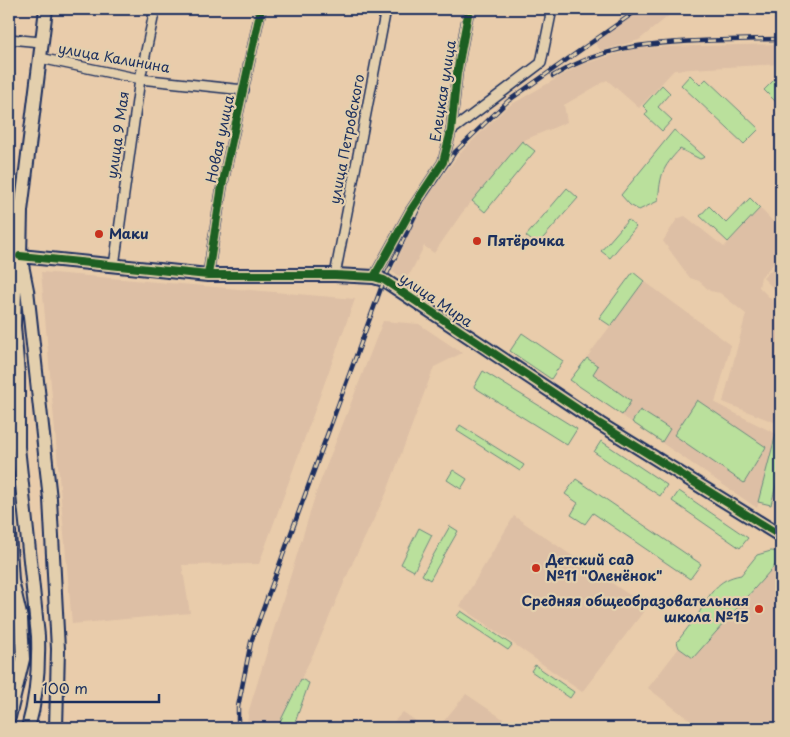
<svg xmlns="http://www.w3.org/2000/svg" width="790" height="737" font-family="'Playpen Sans',sans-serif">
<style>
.built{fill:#ddbfa5}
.green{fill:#bae09c;stroke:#6a887d}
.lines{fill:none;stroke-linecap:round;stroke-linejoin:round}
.street-casing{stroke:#1b2f5e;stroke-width:12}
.secondary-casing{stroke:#1b2f5e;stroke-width:16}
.street{stroke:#e3cfad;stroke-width:9}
.secondary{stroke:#e3cfad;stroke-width:12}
.rail-casing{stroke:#1b2f5e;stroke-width:4.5}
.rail{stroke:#e3cfad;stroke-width:2.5;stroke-dasharray:8;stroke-linecap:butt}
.cycleway-casing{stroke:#e3cfad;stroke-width:11}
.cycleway{stroke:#1b5e20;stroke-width:8}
.poi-dot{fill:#c8321e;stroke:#e3cfad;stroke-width:2}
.labels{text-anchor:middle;stroke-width:4.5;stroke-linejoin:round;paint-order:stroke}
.street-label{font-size:14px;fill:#1b2f5e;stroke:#e3cfad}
.poi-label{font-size:14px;font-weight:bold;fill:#1b2f5e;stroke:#e3cfad;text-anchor:start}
</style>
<rect width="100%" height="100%" fill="#e9ccab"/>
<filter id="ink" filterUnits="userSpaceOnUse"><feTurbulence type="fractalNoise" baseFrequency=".02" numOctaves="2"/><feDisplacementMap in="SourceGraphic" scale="10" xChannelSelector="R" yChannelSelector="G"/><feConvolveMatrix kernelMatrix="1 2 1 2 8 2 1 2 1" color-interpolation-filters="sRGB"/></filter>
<g filter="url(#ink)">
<!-- built -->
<path class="built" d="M644 9H677L639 40 601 51 594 42Z
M781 44V64L674 70 639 108 607 80 564 105 567 122 522 141 462 213 434 253 424 246 411 272 405 279 392 272 413 224 430 193 460 153 507 107 580 65 633 49 661 47Z
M760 208 781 230V256L761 277 759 287 781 309V413L774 422 723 402 746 314 720 293 710 291 699 281 690 278 663 241 677 219 685 216 724 247Z
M781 260V296L763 278Z
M41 272 355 299 259 564 182 565 190 613 72 624Z
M644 281 731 345 715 403 776 434 757 508 570 380Z
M383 321 419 324 462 353 434 367 386 494 353 562 316 648 277 728H246L249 710 317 490Z
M514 516 647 607 582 692 460 606Z
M778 562 781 564V717L773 728H700L648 688 679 648 693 657Z
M466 694 506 721 500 728H438Z
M403 712 426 728H388Z"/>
<!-- green -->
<path class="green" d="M781 73V107L764 90Z
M690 75 700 85 706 79 759 129 744 144 681 85Z
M662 85 670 93 658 107 672 120 662 131 645 115 648 111 643 106Z
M674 130 705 157 700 159 680 149C661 169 661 174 658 201L639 210 630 205 621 195Z
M522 141 535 151 485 212 472 201Z
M567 188 578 198 537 245 526 236Z
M750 198 760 208 728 242 700 216 709 206 726 223Z
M628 220 636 227 610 258 601 251Z
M633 272 644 281 611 326 599 318Z
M522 333 563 361 551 379 510 351Z
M587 358 598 366 593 374 631 401 622 415 570 380Z
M483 371 577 429 567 445 474 387Z
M697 400 766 447 744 483 674 435Z
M640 410 670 429 662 442 632 422Z
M460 425 524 465 520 471 457 431Z
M777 430 781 431V465L771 505 758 502Z
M601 441 667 485 660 496 594 452Z
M453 470 467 479 461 489 447 480Z
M576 479 701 564 690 579 593 513 585 524 571 515 578 503 565 494Z
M679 491 748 538 740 548 672 501Z
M450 526 458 531 430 580 422 575Z
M419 528 432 535 414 571 401 564Z
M771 551 781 552V564L778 562 693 658 679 648 677 642C684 632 692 623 699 613 710 594 717 579 741 575L757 555Z
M461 611 512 645 508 650 457 616Z
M535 665 574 692 570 698 531 671Z
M301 679 309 683 293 728H277Z"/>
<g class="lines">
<!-- street casing -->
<g class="street-casing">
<path id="street" d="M9 39 41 42
M40 58 140 79 244 90
M451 131 541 63 552 9
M114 266 140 79 155 9
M208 275 222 186 261 9
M335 275 386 9
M374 277 411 210 443 162 451 131 457 73 469 9"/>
</g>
<!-- secondary casing -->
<g class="secondary-casing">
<path id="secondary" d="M20 256 208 275H335L374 277 384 280 600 424 781 536
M22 265 27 290 50 499 58 649 56 728
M9 532 12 581 21 619 23 659 9 717
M28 728C37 697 39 667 38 636L18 447V374L14 326 15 289 20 256 21 211 46 9"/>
</g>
<!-- street -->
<use href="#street" class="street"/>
<!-- secondary -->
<use href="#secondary" class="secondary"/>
<!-- rail casing -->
<g class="rail-casing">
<path id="rail" d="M553 76C600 47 647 43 700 41 727 40 754 39 781 39
M238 728V707L251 642 384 280 422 201 455 152 508 101 639 9"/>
</g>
<!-- rail -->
<use href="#rail" class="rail"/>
<!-- cycleway casing -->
<g class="cycleway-casing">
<path id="cycleway" d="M20 256 208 275H335L374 277 384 280 600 424 781 536
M208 275 222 186 261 9
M374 277 411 210 443 162 451 131 457 73 469 9"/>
</g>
<!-- cycleway -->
<use href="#cycleway" class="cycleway"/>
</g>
</g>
<!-- markers -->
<g class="poi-dot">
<circle cx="99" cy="234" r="5"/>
<circle cx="477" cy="241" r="5"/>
<circle cx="536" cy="568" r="5"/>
<circle cx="759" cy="609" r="5"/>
</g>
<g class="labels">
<!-- street labels -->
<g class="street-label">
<text transform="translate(114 58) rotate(10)" y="5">улица Калинина</text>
<text transform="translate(443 91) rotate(-81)" y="5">Елецкая улица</text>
<text transform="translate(118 135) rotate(-82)" y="5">улица 9 Мая</text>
<text transform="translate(220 139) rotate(-78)" y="5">Новая улица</text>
<text transform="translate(347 139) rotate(-79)" y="5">улица Петровского</text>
<text transform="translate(436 300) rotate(34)" y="5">улица Мира</text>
</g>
<!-- poi labels -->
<g class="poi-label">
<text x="109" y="239">Маки</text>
<text x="487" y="246">Пятёрочка</text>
<text x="546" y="565">Детский сад<tspan x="546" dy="16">№11 "Оленёнок"</tspan></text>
<text x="749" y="606" text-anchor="end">Средняя общеобразовательная<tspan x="749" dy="16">школа №15</tspan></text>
</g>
</g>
<!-- margin -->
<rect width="790" height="737" fill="none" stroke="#e3cfad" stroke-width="30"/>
<rect x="15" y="15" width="760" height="707" fill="none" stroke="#1b2f5e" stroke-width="2" filter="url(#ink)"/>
<!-- scale -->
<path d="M35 694v8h124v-8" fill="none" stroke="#1b2f5e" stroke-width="2.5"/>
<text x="42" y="694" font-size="15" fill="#1b2f5e" stroke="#e3cfad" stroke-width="4" paint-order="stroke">100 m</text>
</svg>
